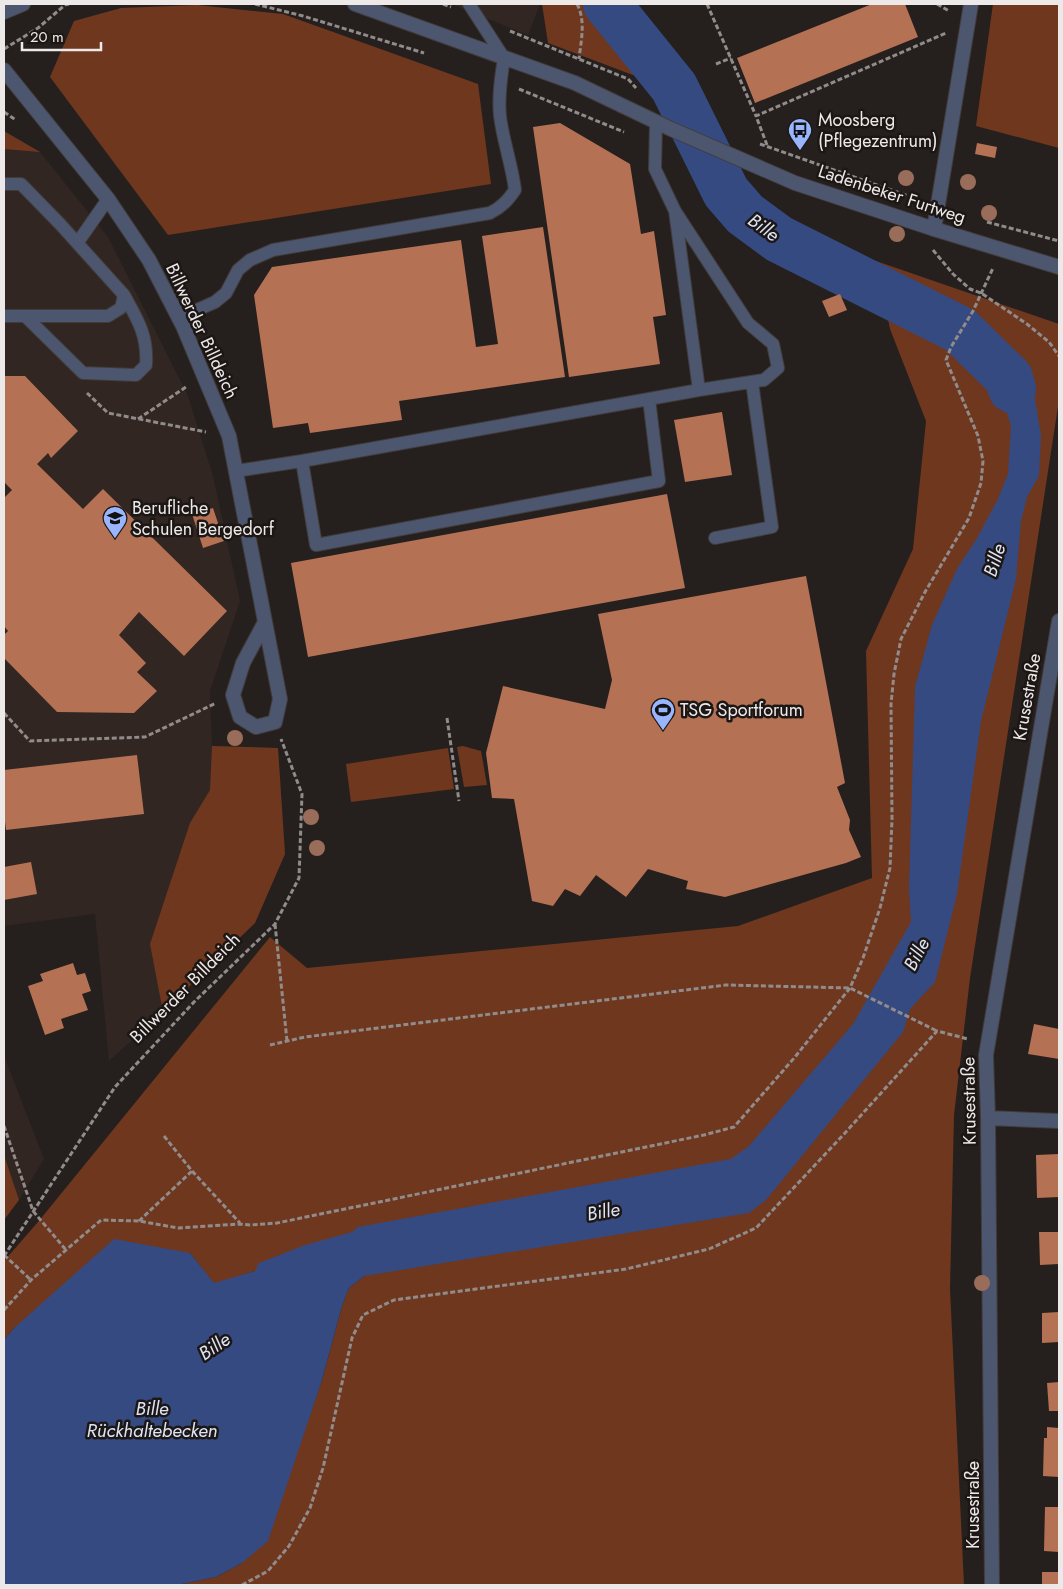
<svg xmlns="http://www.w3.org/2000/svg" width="1063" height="1589" font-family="Jost,sans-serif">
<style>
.built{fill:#312621}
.green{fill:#6f371e}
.water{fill:#364a82}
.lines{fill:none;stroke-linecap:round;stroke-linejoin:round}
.river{stroke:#364a82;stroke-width:48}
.building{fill:#b57154}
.service-casing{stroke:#413c3a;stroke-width:14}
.minor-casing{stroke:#413c3a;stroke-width:16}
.tertiary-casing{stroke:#413c3a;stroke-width:16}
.path{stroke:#918c8b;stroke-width:3;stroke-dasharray:5 2.5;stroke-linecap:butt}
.service{stroke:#4c566f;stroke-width:12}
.minor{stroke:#4c566f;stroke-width:14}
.tertiary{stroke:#4c566f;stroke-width:14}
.tree{fill:#9a6d5a}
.labels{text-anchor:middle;stroke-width:5;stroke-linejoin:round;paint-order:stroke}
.poi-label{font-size:18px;fill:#ede9e8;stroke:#1c1715;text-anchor:start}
.street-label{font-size:18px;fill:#ede9e8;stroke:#1c1715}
.water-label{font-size:19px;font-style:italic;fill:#dde4f6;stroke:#1c1715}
</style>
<rect width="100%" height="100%" fill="#25201e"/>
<!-- built -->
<path class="built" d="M451 4H540L528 35Z
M4 131 40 152 108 237 188 396 213 476 240 601 210 691 212 746 278 748 285 854 255 923 163 1012 109 1061 95 914 4 926Z
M4 1056 44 1159 19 1200 4 1220Z"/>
<!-- green -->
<path class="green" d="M542 4H614L670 89 548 43Z
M993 4H1059V148L976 126Z
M197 5 283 14 478 84 491 184 168 235 50 77 74 21 121 8Z
M4 131 40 152 4 149Z
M876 261 1059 324V400L970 978 954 1115 950 1289 964 1585H177L216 1577 242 1563 294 1459 322 1380 342 1306 349 1288 364 1276 255 1271 214 1284 190 1253 14 1328 4 1340V1261L38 1222 270 937 307 968 738 926 872 878 866 651 913 549 926 421 890 329Z
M212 746 278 748 285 854 255 923 163 1012 150 944 190 823 210 790Z
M463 746 481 751 487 785 464 787 457 747Z
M448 748 454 789 351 802 346 764Z
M4 1155 19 1200 4 1220Z"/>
<!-- water -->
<path class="water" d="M983 330 1009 354 1034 394 1041 435 1039 476 1027 497 1021 521 1016 579 981 721 957 894 935 982 910 1009 903 1032 766 1200 749 1213 364 1276 349 1288 342 1306 322 1380 268 1541 242 1563 216 1577 177 1585H4V1340L14 1328 114 1239 190 1253 214 1283 255 1271 259 1263 305 1245 352 1232 358 1227 731 1159 749 1146 853 1024 911 922 909 889 915 687 932 625 957 569 977 538 997 501 1008 474 1011 426 1001 394 961 347Z"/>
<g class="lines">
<!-- river -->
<path class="river" d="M607 4 674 87 726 192 745 214 779 239 960 330 1009 378 1012 389"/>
</g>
<!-- building -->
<path class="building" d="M872 4H905L918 37 755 103 737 58Z
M560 123 630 164 641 234 654 231 666 315 653 317 660 364 569 377 533 127Z
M977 143 997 147 995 158 975 154Z
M543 227 565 377 399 401 402 420 310 433 308 423 273 428 254 295 272 267 461 240 476 347 498 344 482 236Z
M840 294 847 310 829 317 822 301Z
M4 376H25L78 431 51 458 48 453 37 464 83 509 103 489 227 611 184 656 139 612 119 635 146 663 137 672 157 691 134 713 57 712 4 658V635L8 631 4 626V498L12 490 4 482Z
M722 412 732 475 685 482 674 420Z
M667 494 685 588 308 657 291 563Z
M213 508 224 541 203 548 192 514Z
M806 576 845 783 837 787 850 820 849 830 861 857 846 863 725 897 686 889 688 881 648 869 626 897 596 875 580 896 565 889 553 906 532 901 514 799 492 798 486 753 503 686 605 709 612 680 598 614Z
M137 755 144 814 6 830 4 813V770Z
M31 862 37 894 4 900V867Z
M73 963 77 975 85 973 91 991 82 994 88 1010 61 1019 64 1028 45 1035 28 986 43 981 40 974Z
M1034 1024 1059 1029V1059L1028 1054Z
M1059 1154V1197L1037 1198 1036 1155Z
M1039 1232H1059V1264L1040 1265Z
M1059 1312V1342L1042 1343V1313Z
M1059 1382V1411H1049L1047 1383Z
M1047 1427 1059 1428V1477L1043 1476 1044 1438H1047Z
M1045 1507H1059V1552L1044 1551Z
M1042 1572H1059V1585H1042Z"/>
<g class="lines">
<!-- service casing -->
<g class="service-casing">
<path id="service" d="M656 121 655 169 675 211 699 390 764 380 778 368 773 344 748 323 675 211
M4 184H21L60 224 124 295 121 308 108 316H4
M78 242 108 199
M25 316 83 373 136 375 146 365C148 336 138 320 124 295
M179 318 215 302 226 293 238 270 250 260 273 250 490 213C502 207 508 200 515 190 512 165 503 141 500 116 498 97 501 77 504 58L469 4
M649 399 659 481 316 545 302 461 649 399 699 390
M236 471 302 461
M715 538 772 527 752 382"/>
</g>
<!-- minor casing -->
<g class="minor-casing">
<path id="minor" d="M4 70 108 199 149 260 183 326 229 436 280 699 275 722 256 727 240 717 233 695 243 663 265 622
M934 229 971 4
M988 1118 1059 1121
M992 1585 988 1118 986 1055 1059 621"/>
</g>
<!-- tertiary casing -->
<g class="tertiary-casing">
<path id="tertiary" d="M355 4 575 83 671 129 795 183 934 229 1059 267
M4 12 23 4"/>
</g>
<!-- path -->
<path class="path" d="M255 4 303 16 424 53
M443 4 451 7
M577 4C586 21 581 41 579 59
M707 4 756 116
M937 4 949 11
M510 31 628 79 636 88
M4 49 38 28 65 5 69 4
M716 64 731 58
M519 89 624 132
M4 112 16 120
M760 144 917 199
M767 145 756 116 946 33
M987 222 1059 241
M933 250 953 274 970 289 981 293 1027 324 1049 342 1059 356
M87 393 108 413 206 432
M138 419 186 387
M4 713 30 741 145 737 216 703
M447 718 459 801
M275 924 287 1041
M270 1045 305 1037 726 985 850 988 937 1031
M4 1126 33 1211 66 1250
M164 1136 192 1171 240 1223
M139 1221 192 1171
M4 1255 31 1280
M4 1256 115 1087 194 1002 275 924 299 878 302 794 281 739
M4 1310 31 1280 101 1220 139 1221 178 1228 240 1224 251 1225 277 1223 704 1135 734 1127 795 1057 850 988 863 958 880 908 890 868 892 819 891 704 894 674 901 639 925 592 969 518 981 483 983 461 978 436 946 360 951 347 973 311 993 268
M242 1585 268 1571 289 1546 310 1508 323 1468 352 1338 363 1315 394 1300 626 1269 709 1249 756 1228 845 1133 937 1031 968 1039"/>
<!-- service -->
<use href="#service" class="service"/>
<!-- minor -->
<use href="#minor" class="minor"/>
<!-- tertiary -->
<use href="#tertiary" class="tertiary"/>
</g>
<!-- trees -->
<g class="tree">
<circle cx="906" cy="178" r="8"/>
<circle cx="968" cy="182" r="8"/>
<circle cx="989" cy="213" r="8"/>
<circle cx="897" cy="234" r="8"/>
<circle cx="235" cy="738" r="8"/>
<circle cx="311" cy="817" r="8"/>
<circle cx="317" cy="848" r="8"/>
<circle cx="982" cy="1283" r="8"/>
</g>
<!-- icons -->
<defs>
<g id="bus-pin" transform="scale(1.25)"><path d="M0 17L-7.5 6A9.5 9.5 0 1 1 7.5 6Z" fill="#99b5fd" stroke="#1c1715"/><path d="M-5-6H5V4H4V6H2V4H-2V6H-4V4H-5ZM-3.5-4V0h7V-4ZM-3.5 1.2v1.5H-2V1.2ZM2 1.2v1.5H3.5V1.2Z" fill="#111"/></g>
<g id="university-pin" transform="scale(1.25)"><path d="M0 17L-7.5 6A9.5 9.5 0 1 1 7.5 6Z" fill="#99b5fd" stroke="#1c1715"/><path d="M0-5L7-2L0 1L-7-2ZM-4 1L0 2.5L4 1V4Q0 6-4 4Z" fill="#111"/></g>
<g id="stadium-pin" transform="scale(1.25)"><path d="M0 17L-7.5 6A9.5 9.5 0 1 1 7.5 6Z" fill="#99b5fd" stroke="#1c1715"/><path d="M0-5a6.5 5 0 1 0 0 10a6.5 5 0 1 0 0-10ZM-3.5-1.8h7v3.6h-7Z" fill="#111"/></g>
</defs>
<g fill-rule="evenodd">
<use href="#bus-pin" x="800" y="130"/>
<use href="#university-pin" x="115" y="518"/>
<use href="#stadium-pin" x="663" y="710"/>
</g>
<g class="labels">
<!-- poi labels -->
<g class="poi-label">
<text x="818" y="126">Moosberg<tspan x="818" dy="21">(Pflegezentrum)</tspan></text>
<text x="132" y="514">Berufliche<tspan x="132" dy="21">Schulen Bergedorf</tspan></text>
<text x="680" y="716">TSG Sportforum</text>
</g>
<!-- street labels -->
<g class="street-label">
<text transform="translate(892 194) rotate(18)" y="6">Ladenbeker Furtweg</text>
<text transform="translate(202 331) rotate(65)" y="6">Billwerder Billdeich</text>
<text transform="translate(1027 697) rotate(-80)" y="6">Krusestraße</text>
<text transform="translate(185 988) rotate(-45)" y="6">Billwerder Billdeich</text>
<text transform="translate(969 1101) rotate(-91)" y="6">Krusestraße</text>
<text transform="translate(973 1505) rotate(-90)" y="6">Krusestraße</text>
</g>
<!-- water labels -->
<g class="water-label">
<text transform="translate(764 227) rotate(36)" y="7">Bille</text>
<text transform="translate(994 560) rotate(-72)" y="7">Bille</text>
<text transform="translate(916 954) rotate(-62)" y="7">Bille</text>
<text transform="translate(603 1211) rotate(-10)" y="7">Bille</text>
<text transform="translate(214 1346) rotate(-34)" y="7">Bille</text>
<text x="152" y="1415">Bille<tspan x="152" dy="22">Rückhaltebecken</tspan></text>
</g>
</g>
<!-- border -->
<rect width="1063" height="1589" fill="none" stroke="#ede9e8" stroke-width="10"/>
<!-- scale -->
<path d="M22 42v8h79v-8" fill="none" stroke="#ede9e8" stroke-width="2.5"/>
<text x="30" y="42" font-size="15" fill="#ede9e8" stroke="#1c1715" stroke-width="4" paint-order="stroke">20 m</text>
</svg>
